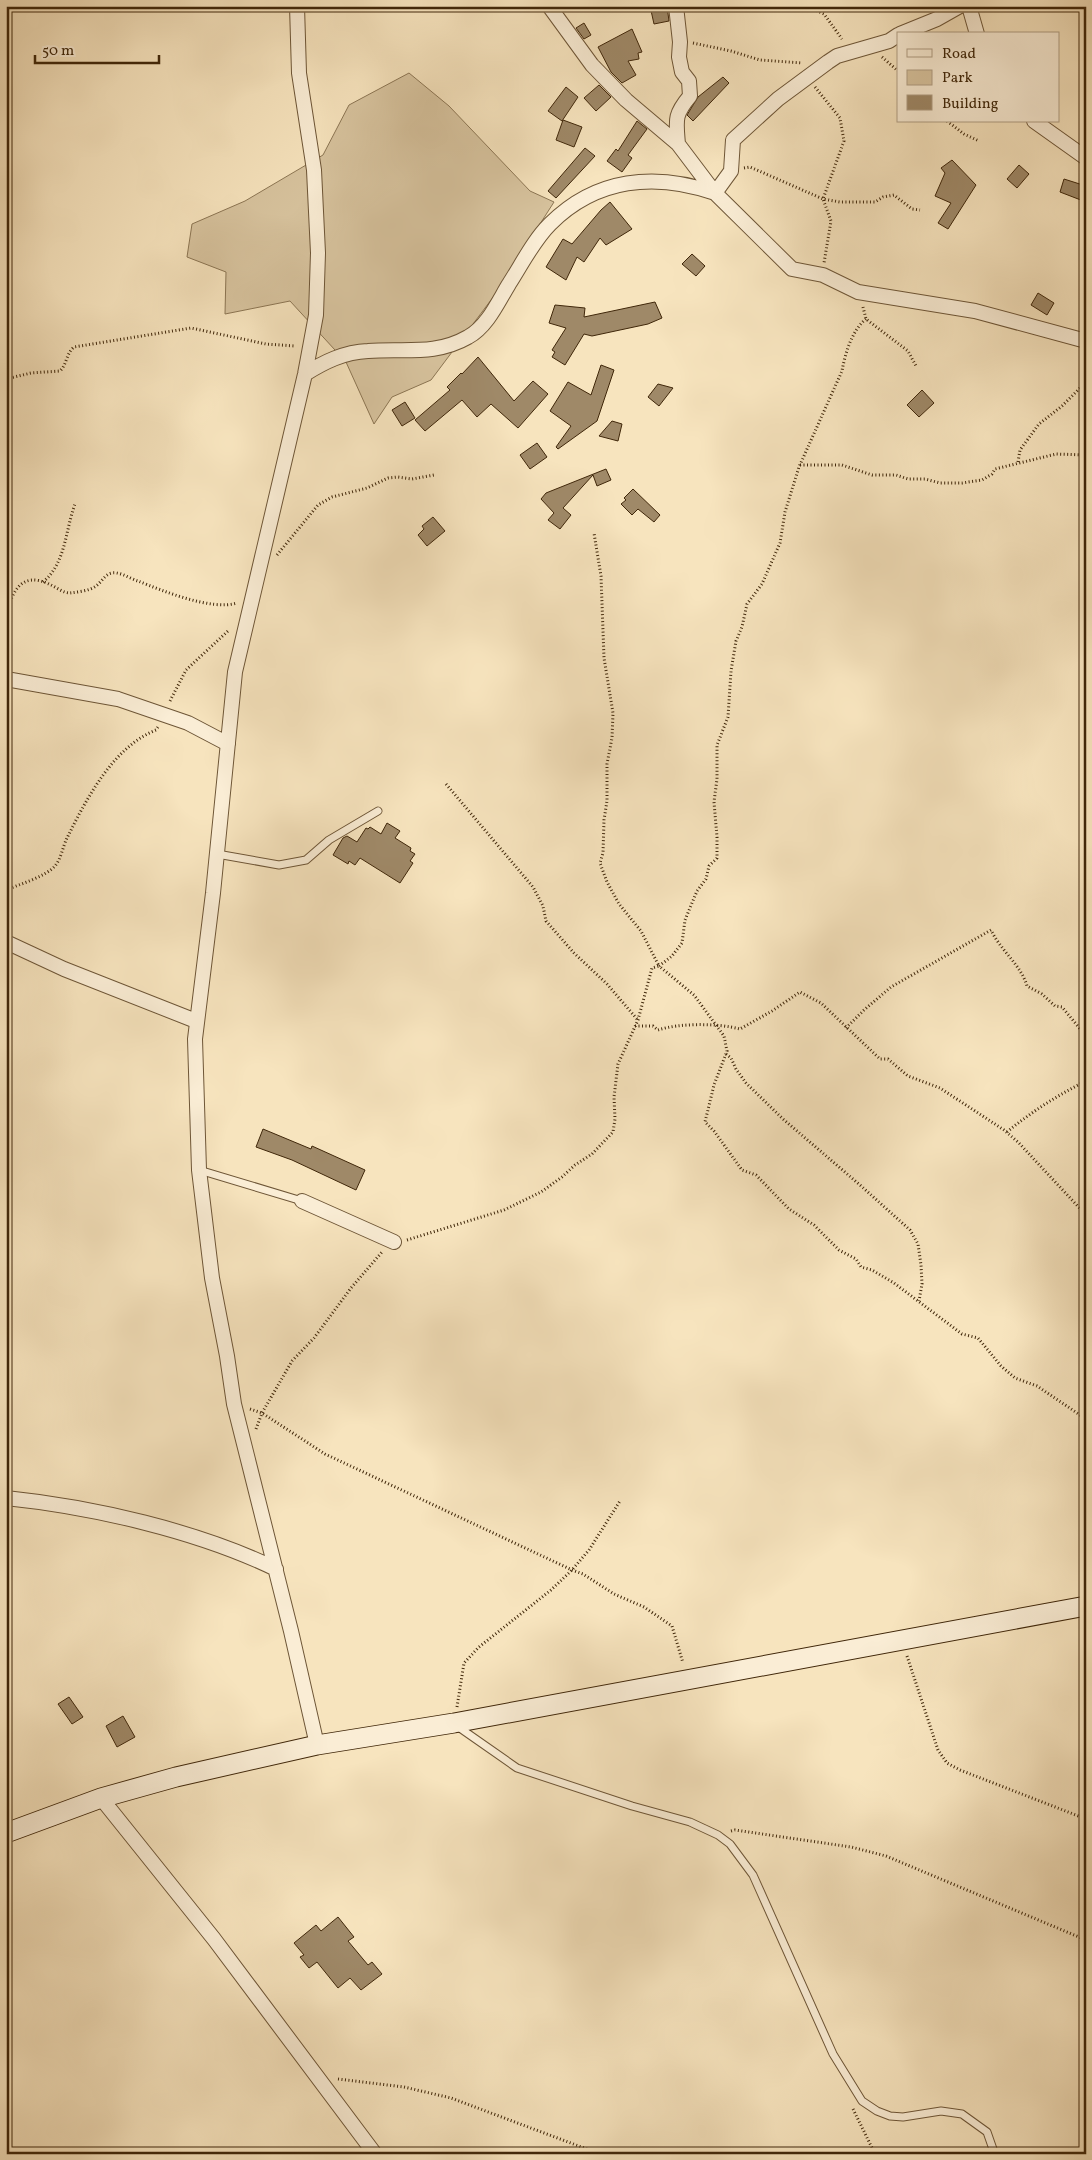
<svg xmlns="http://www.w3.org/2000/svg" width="1092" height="2160" font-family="Vollkorn,serif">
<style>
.green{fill:#d8c49f;stroke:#8c7654}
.building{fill:#9f8968;stroke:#40270a}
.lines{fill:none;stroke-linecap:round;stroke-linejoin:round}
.lane-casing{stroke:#6e5637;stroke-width:9}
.street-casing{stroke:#6e5637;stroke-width:16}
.secondary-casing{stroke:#40270a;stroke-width:21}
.path{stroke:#40270a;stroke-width:3;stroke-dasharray:1 2.5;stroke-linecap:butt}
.lane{stroke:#faedd5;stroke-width:7}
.street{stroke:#faedd5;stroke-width:14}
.secondary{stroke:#faedd5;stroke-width:19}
</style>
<rect width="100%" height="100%" fill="#f7e4be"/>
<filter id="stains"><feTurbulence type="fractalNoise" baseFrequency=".004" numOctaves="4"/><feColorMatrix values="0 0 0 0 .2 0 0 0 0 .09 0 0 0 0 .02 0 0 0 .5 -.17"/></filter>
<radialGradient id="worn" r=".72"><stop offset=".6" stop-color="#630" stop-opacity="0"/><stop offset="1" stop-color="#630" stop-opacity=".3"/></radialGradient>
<!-- green -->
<path class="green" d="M409 73 449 106 530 191 554 202 494 296 431 380 392 397 374 424 346 362 290 301 225 314 226 272 187 257 192 224 245 201 323 155 349 105Z"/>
<!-- building -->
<path class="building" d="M650 6H667L669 21 654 24Z
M584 23 591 35 584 39 576 28Z
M632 29 642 52 638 53 639 59 628 61 636 75 622 83 611 72 598 47Z
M723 77 729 83 693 121 687 115 698 97Z
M599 85 611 97 596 111 584 98Z
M566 87 578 97 562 121 548 111Z
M563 120 582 127 574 147 556 140Z
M637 121 647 129 628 155 632 158 622 172 607 161 616 149 618 151Z
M585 148 595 156 556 198 548 191Z
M952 160 976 185 948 229 938 223 951 203 935 196 945 173 941 168Z
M1019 165 1029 174 1017 188 1007 179Z
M1064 179 1086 186V202L1060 192Z
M610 202 632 229 606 245 600 238 584 262 577 257 566 280 546 267 563 239 572 244 601 210Z
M692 254 705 266 696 276 682 264Z
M1038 293 1054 303 1047 315 1031 305Z
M655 302 662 318 648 324 592 336 584 334 565 365 552 357 555 352 552 350 566 328 549 323 555 305 585 308 584 317Z
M478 357 514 401 533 381 548 394 518 428 491 404 477 417 462 400 425 431 415 420 450 390 447 387 461 373 462 374Z
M601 365 614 370 597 421 558 449 556 447 571 426 550 411 568 382 591 395Z
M658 384 673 388 659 406 648 397Z
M922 390 934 403 919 417 907 405Z
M405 402 415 418 402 426 392 410Z
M612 421 622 424 618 441 599 436Z
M537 443 547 457 530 469 520 455Z
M606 469 611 480 597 486 593 475 563 508 571 515 560 529 548 520 554 513 541 499 546 493Z
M633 489 660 515 654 522 638 509 632 515 621 504 626 500 624 498Z
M433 517 445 531 427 546 418 535 424 529 422 526Z
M387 823 400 831 395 838 411 848 410 851 415 854 410 861 413 863 400 883 360 858 355 865 349 861 348 864 333 855 343 838 347 836 357 842 366 828 368 829 370 827 381 834Z
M263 1129 311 1149 312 1146 365 1170 356 1190 292 1160 256 1147Z
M69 1697 83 1717 72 1724 58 1704Z
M123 1716 135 1737 117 1747 106 1726Z
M338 1917 354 1937 348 1941 368 1965 372 1962 382 1974 361 1990 350 1978 338 1988 317 1962 309 1968 300 1957 304 1955 294 1943 316 1925 321 1931Z"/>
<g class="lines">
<!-- lane casing -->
<g class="lane-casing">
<path id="lane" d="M217 854 279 865 306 860 329 840 378 811
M199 1170 302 1201
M457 1726 517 1768 632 1806 690 1822 718 1835 730 1844 753 1875 833 2054 862 2101 877 2111 890 2116 903 2117 941 2111 962 2114 987 2132 994 2152"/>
</g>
<!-- street casing -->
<g class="street-casing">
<path id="street" d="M297 6 299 73 314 170 318 253 316 315 305 374 235 672 213 893 195 1039 199 1170 212 1278 227 1356 234 1404 291 1631 317 1745
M549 6 592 65 626 100 678 144 715 193 792 269 823 275 858 292 975 311 1086 341
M676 6 680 42 679 57 682 72 689 81 690 96C674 115 676 120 678 144
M969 6 977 34
M900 34 937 19 960 6
M1034 121 1086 158
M305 374C324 362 344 352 368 351 404 348 435 356 468 337 487 327 498 302 509 284 522 264 533 241 550 224 596 178 655 172 715 193L731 171 733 140 778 99 828 62 837 56 889 41 898 35
M6 679 118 699 188 723 228 744
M6 942 64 969 196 1021
M302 1201 394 1242
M6 1498C93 1507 198 1531 276 1569
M101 1798 214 1939 375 2154"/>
</g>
<!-- secondary casing -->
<g class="secondary-casing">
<path id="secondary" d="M6 1833 101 1798 176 1777 317 1745 454 1723 1086 1606"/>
</g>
<!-- path -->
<path class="path" d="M807 6 824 14 842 39
M693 43 731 51 760 60 802 63
M882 57 898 71
M815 87 840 118 844 141 823 199 831 221 824 263
M947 121 964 134 979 141
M744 168 750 167 823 199 840 202H875L883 197 894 195 912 209 920 210
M863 307 866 319 908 351 916 366
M866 319C852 330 845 354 842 371L799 467 785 512 780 543 762 584 747 604 742 627 736 641 731 671 728 717 717 745V779L714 802 717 837V858L709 866 706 879 697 891 685 920 682 943 672 956 659 966 694 995 724 1036 727 1051 714 1085 705 1122 714 1131 742 1170 756 1175 789 1209 814 1225 839 1250 856 1259 861 1267 872 1270 894 1283 962 1334 978 1338 1001 1366 1015 1378 1037 1386 1086 1419
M6 379 31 373 60 371C67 364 66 354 74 347L191 328 266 344 295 346
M1018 462 1020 450 1039 424 1062 406 1086 382
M800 465H842L872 475H896L908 479H925L940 483H962L982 480 992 474 995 469 1056 454 1086 455
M277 555 318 505 332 497 367 488 388 478 398 477 412 479 434 475
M43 582C66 563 65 531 75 504
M6 615C12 592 21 571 49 584 56 587 63 593 70 593 78 592 89 591 96 586 103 581 106 571 117 573 124 574 131 579 138 581 163 591 212 611 237 603
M170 701 186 670 229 630
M446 784 533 887 543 906 546 921 574 953 607 984 637 1019
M6 890C20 884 45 877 55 866 61 859 63 846 67 838 87 798 113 747 156 730L158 727
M635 1026H653L658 1030C679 1023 718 1023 740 1029L772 1011 800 992 821 1003 880 1059H888L908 1076 940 1088 1004 1130 1018 1142 1086 1215
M846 1028 864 1010 891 987 991 930C1001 951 1021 965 1027 986L1042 994 1055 1006 1062 1007 1086 1036
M726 1054 731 1058 736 1069 746 1083 783 1119 860 1185 910 1230 918 1244 921 1265 922 1284 919 1301
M1007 1132C1031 1112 1058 1095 1086 1081
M407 1240 504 1210 541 1192 562 1177 575 1165 592 1154 613 1132 615 1119 614 1097 618 1064 638 1020 652 968 659 966 641 931 619 904 607 882 600 863 603 853 604 820 607 801V764L612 738 613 713 604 658 601 576 594 533
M250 1409 262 1413 325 1454 572 1570 583 1574 614 1594 644 1607 672 1626 683 1663
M256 1429 262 1413 292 1361 314 1338 351 1288 382 1252
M907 1656 938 1750 947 1763 960 1770 1086 1819
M457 1707 464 1663 479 1647 551 1590 572 1570 589 1550 620 1501
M731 1831 735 1830 851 1847 886 1856 1086 1940
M338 2079 404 2087 451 2098 600 2154
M853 2109 875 2154"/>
<!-- lane -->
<use href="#lane" class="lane"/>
<!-- street -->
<use href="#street" class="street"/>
<!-- secondary -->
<use href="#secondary" class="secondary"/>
</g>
<!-- margin -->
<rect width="1092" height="2160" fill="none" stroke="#f7e4be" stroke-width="25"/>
<rect x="8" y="8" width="1077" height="2145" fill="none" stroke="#40270a" stroke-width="2.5"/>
<rect x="12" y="12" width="1067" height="2135" fill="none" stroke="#40270a"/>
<!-- legend -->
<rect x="897" y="32" width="162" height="90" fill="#faedd5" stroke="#b09e84"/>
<rect x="907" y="49" width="25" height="8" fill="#faedd5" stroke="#b09e84"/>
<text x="942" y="58" font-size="15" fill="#40270a">Road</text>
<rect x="907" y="70" width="25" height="15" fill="#d8c49f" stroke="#b09e84"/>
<text x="942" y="82" font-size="15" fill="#40270a">Park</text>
<rect x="907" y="95" width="25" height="15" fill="#9f8968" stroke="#b09e84"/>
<text x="942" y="108" font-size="15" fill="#40270a">Building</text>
<!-- scale -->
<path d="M35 55v8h124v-8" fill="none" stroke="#40270a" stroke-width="2.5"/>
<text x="42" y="55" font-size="15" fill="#40270a" stroke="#faedd5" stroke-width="4" paint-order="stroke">50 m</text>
<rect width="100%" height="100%" filter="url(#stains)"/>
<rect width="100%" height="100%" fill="url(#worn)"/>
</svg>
